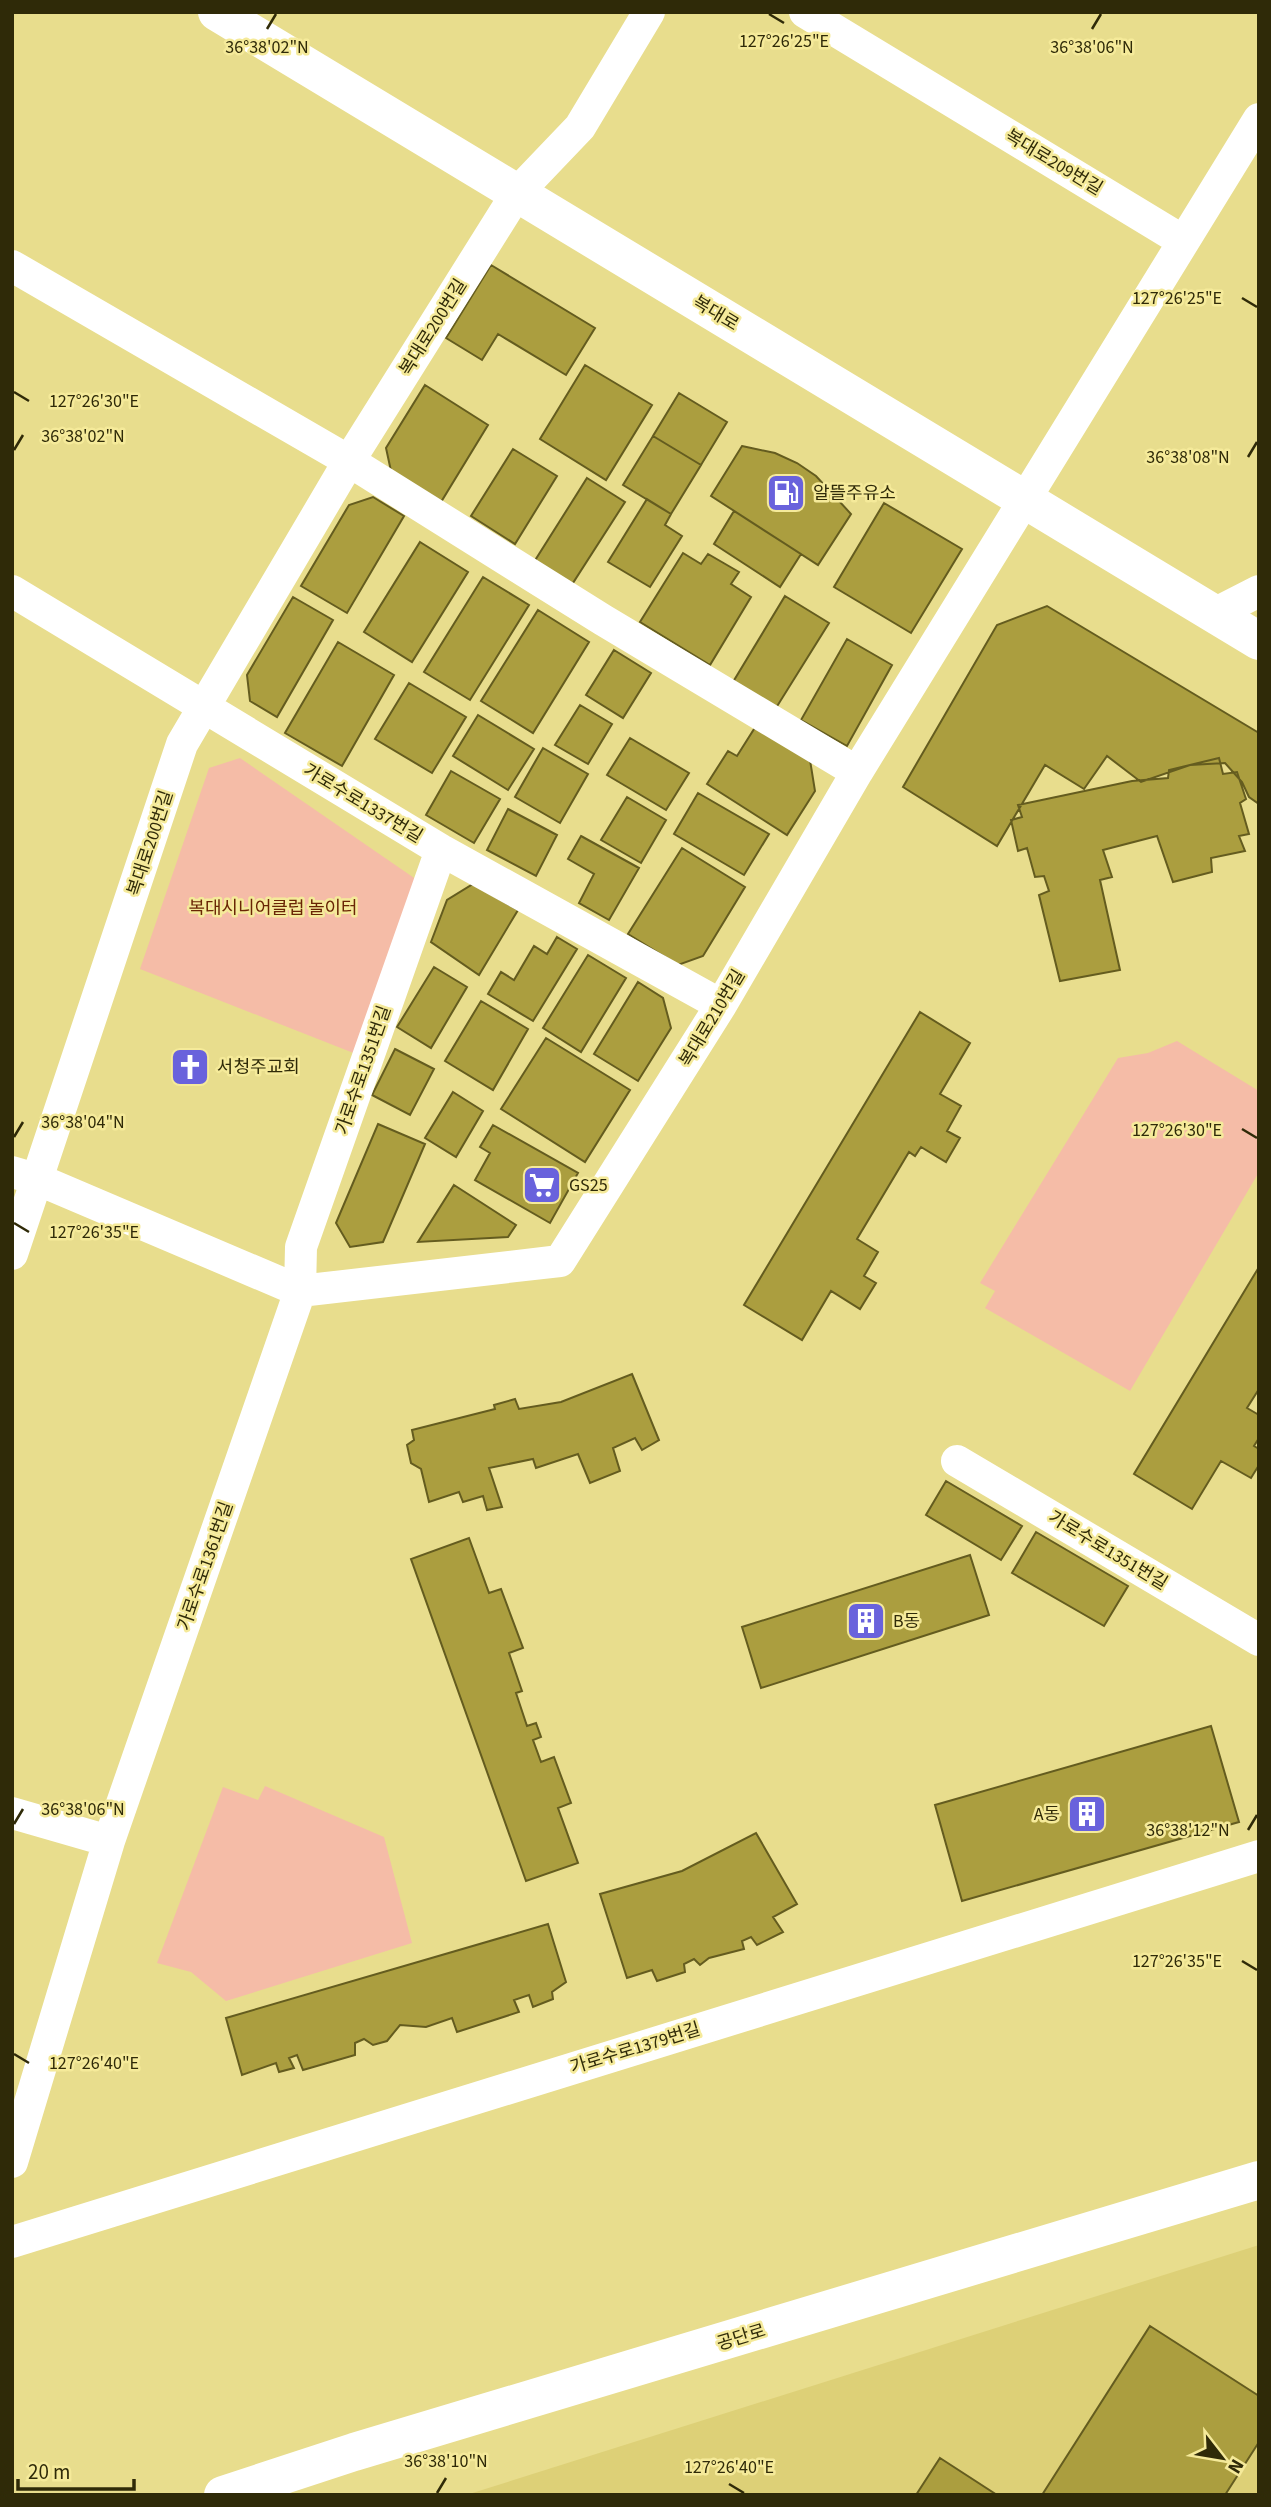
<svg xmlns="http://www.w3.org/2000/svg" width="1271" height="2507" font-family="'Source Sans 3','Noto Sans KR',sans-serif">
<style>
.built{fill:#ddd077}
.green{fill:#f5bca7}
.building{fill:#ab9e3f;stroke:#645c1f;stroke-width:2}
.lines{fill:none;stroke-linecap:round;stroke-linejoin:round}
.minor{stroke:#fff;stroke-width:32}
.tertiary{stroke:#fff;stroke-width:38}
.ticks{fill:none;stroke:#2f2a08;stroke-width:2.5}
.labels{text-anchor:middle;stroke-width:5;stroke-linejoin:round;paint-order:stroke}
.street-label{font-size:18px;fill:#2f2a08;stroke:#f5ea9a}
.poi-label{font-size:18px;fill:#2f2a08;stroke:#f5ea9a;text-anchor:start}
.park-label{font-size:18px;fill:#692505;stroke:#f5ea9a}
.ticks-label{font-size:18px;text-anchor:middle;fill:#2f2a08;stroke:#f5ea9a;stroke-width:5;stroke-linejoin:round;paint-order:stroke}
</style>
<rect width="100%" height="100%" fill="#e8dd8d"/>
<!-- built -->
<path class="built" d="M1259 2245V2495H466Z"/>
<!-- green -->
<path class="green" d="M240 758 420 882 356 1054 140 969 209 768Z
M1177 1041 1259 1091V1172L1130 1391 985 1308 995 1291 980 1283 1118 1058 1148 1053Z
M265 1786 384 1837 412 1943 226 2001 191 1972 157 1963 223 1787 258 1800Z"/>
<!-- building -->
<path class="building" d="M491 265 595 328 566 375 498 334 482 360 446 338Z
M585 365 652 405 606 480 540 439Z
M425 385 488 425 441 502 391 471 386 448Z
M679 393 727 422 701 465 653 436Z
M653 436 701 465 671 514 623 485Z
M742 446 775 453 797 463 816 476 851 514 818 565 711 496Z
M513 449 557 476 515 544 471 516Z
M587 478 625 502 571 586 534 562Z
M373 497 404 516 347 613 301 586 349 505Z
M647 499 671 514 665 525 682 536 650 587 608 562Z
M884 503 962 549 911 633 834 587Z
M734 511 801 554 780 587 714 544Z
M420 542 468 572 412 662 364 632Z
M683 553 701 564 708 554 739 572 731 584 751 597 710 665 640 622Z
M483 577 529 605 470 700 424 672Z
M785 596 829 623 776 708 733 682Z
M293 597 333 620 277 717 250 701 247 675Z
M1047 606 1259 733V804L1249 797 1242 782 1225 763 1190 765 1141 782 1107 756 1084 789 1045 765 997 846 903 787 997 625Z
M538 610 589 642 533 733 481 701Z
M847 639 892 665 847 746 801 720Z
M338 642 394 675 342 766 285 733Z
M614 650 651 673 623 718 586 695Z
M409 683 466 717 432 773 375 739Z
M580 705 612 724 588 764 555 745Z
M478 715 534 749 508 790 453 756Z
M756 726 810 760 815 791 787 835 707 784 728 751 737 756Z
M630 738 689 773 666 810 607 775Z
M543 748 588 774 560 823 515 797Z
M1219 758 1223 774 1237 772 1246 799 1240 803 1249 834 1239 836 1245 851 1211 858 1212 872 1173 882 1157 836 1103 850 1112 877 1100 880 1120 970 1060 981 1039 895 1049 891 1044 876 1035 877 1027 848 1018 851 1011 820 1022 817 1018 805 1132 781 1168 778 1169 770Z
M451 771 500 799 474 843 426 815Z
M698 793 769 834 744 875 674 834Z
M627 797 666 820 641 863 601 840Z
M508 809 557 835 536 876 487 850Z
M581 836 639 868 609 920 579 903 594 874 568 859Z
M682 848 745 887 703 956 678 965 628 934Z
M473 884 518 910 479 975 431 942 447 900Z
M557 937 577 949 533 1021 488 994 501 972 514 980 534 946 547 954Z
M588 955 626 978 581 1052 543 1028Z
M434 967 467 987 431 1048 397 1027Z
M638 982 663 998 671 1028 638 1081 594 1054Z
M481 1001 528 1029 493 1090 445 1061Z
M920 1012 970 1043 940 1094 961 1106 947 1131 960 1138 946 1162 921 1147 915 1156 909 1152 857 1239 878 1252 864 1276 876 1283 860 1309 831 1291 802 1340 744 1305Z
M546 1038 630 1090 585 1162 501 1109Z
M395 1049 434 1069 410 1115 372 1095Z
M453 1092 483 1111 456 1157 425 1138Z
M378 1124 425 1144 383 1242 350 1247 336 1223Z
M493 1125 578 1173 550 1223 475 1180 490 1153 480 1147Z
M454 1185 516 1225 508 1237 418 1242Z
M1259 1267V1389L1247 1408 1259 1415V1438L1254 1446 1259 1449V1465L1251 1478 1221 1461 1192 1509 1134 1474Z
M632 1374 659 1440 642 1450 635 1438 613 1448 620 1471 590 1483 578 1454 536 1468 533 1459 489 1468 502 1507 487 1510 483 1496 463 1502 459 1492 429 1502 421 1469 411 1463 407 1445 414 1440 412 1430 495 1409 494 1405 515 1399 519 1409 561 1402Z
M946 1481 1022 1526 1001 1560 926 1515Z
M1036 1532 1128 1586 1104 1626 1012 1573Z
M469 1538 489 1593 501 1589 523 1648 509 1653 522 1691 516 1693 527 1726 536 1723 541 1737 533 1740 541 1762 554 1757 571 1803 558 1808 578 1863 526 1881 411 1559Z
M970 1555 989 1615 761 1688 742 1627Z
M1211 1726 1239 1822 962 1901 935 1805Z
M756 1833 797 1904 773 1917 783 1932 757 1945 751 1937 742 1941 744 1949 709 1958 700 1965 694 1959 684 1964 685 1972 657 1981 652 1970 627 1978 600 1894 682 1871Z
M548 1924 566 1982 552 1992 553 1999 533 2007 529 1995 514 2000 519 2012 457 2032 452 2018 426 2027 400 2025 387 2041 373 2045 364 2039 355 2043V2055L303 2070 297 2055 289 2058 294 2068 279 2072 276 2063 242 2075 226 2018Z
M1150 2326 1259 2396V2442L1225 2495H1042Z
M940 2458 997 2495H916Z"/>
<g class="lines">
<!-- minor -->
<path class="minor" d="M805 12 1183 241
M12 266 349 461 603 620 857 772
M12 591 441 850 721 1005
M1214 614 1259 591
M12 1172 39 1180 300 1291 560 1261 721 1005 857 772 1259 119
M12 1254 182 744 349 461 517 193 580 127 649 12
M957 1461 1259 1640
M12 1813 109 1841
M12 2162 109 1841 300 1291 301 1247 441 850
M12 2242 1259 1856"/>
<!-- tertiary -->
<path class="tertiary" d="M217 12 1259 641
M223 2495 354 2452 1259 2180"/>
</g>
<!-- ticks -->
<path class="ticks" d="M769 14 784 23M267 29 276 14M1092 29 1101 14M1242 298 1257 307M14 392 29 401M14 450 23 435M1248 457 1257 442M1242 1129 1257 1138M14 1137 23 1122M14 1223 29 1232M14 1824 23 1809M1248 1830 1257 1815M1242 1961 1257 1970M14 2054 29 2063M729 2484 744 2493M437 2493 446 2478"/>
<!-- icons -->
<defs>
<g id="fuel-square" transform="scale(2.0125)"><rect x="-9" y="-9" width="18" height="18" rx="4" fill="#6962dc" stroke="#f5ea9a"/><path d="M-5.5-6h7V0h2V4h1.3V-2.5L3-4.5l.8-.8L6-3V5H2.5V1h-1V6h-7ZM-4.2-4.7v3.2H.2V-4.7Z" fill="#fff"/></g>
<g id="church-square" transform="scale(2.0125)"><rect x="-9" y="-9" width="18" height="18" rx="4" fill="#6962dc" stroke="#f5ea9a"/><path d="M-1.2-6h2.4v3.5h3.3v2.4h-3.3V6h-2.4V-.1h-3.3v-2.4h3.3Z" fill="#fff"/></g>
<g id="supermarket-square" transform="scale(2.0125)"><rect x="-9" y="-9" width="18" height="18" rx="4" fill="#6962dc" stroke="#f5ea9a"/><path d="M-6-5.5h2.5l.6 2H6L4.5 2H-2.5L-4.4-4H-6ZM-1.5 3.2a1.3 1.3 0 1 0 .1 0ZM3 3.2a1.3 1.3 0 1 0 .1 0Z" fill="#fff"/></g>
<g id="building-square" transform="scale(2.0125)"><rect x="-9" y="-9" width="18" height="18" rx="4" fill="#6962dc" stroke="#f5ea9a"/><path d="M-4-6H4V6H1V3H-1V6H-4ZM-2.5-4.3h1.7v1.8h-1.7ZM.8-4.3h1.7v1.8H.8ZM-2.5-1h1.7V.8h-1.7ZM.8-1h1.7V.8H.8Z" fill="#fff"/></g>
</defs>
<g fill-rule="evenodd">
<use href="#fuel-square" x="786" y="493"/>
<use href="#church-square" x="190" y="1067"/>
<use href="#supermarket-square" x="542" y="1185"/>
<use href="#building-square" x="866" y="1621"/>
<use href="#building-square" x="1087" y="1814"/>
</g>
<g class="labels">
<!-- street labels -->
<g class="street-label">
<text transform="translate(1054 162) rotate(31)" y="6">복대로209번길</text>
<text transform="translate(716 313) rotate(31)" y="6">복대로</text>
<text transform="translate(433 327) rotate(-58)" y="6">복대로200번길</text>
<text transform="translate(363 803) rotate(31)" y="6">가로수로1337번길</text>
<text transform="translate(150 843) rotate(-72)" y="6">복대로200번길</text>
<text transform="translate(712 1018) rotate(-59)" y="6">복대로210번길</text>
<text transform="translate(363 1070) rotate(-71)" y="6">가로수로1351번길</text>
<text transform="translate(1108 1550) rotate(31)" y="6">가로수로1351번길</text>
<text transform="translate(205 1566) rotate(-71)" y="6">가로수로1361번길</text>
<text transform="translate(635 2048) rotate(-17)" y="6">가로수로1379번길</text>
<text transform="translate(741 2337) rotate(-17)" y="6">공단로</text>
</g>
<!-- poi labels -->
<g class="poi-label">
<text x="813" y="499">알뜰주유소</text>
<text x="217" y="1073">서청주교회</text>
<text x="569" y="1191">GS25</text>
<text x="893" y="1627">B동</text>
<text x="1060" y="1820" text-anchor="end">A동</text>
</g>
<!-- park labels -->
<g class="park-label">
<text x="273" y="914">복대시니어클럽 놀이터</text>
</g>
</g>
<g class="ticks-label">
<text x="784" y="47">127°26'25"E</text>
<text x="267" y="53">36°38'02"N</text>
<text x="1092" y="53">36°38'06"N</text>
<text x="1177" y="304">127°26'25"E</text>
<text x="94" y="407">127°26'30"E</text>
<text x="83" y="442">36°38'02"N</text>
<text x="1188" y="463">36°38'08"N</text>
<text x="83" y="1128">36°38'04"N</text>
<text x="1177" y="1136">127°26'30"E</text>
<text x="94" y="1238">127°26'35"E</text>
<text x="83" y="1815">36°38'06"N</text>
<text x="1188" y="1836">36°38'12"N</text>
<text x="1177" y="1967">127°26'35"E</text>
<text x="94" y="2069">127°26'40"E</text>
<text x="446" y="2467">36°38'10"N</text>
<text x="729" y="2473">127°26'40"E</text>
</g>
<!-- border -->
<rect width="1271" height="2507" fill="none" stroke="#2f2a08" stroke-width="28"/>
<!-- north arrow -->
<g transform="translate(1222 2458) rotate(121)" stroke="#f5ea9a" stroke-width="5" paint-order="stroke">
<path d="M0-5L12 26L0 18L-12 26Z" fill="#2f2a08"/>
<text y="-10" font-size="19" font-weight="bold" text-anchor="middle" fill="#2f2a08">N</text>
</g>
<!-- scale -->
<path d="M18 2479v10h116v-10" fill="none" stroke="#2f2a08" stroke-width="3.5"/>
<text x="28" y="2479" font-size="21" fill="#2f2a08" stroke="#f5ea9a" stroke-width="5" paint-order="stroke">20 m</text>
</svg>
